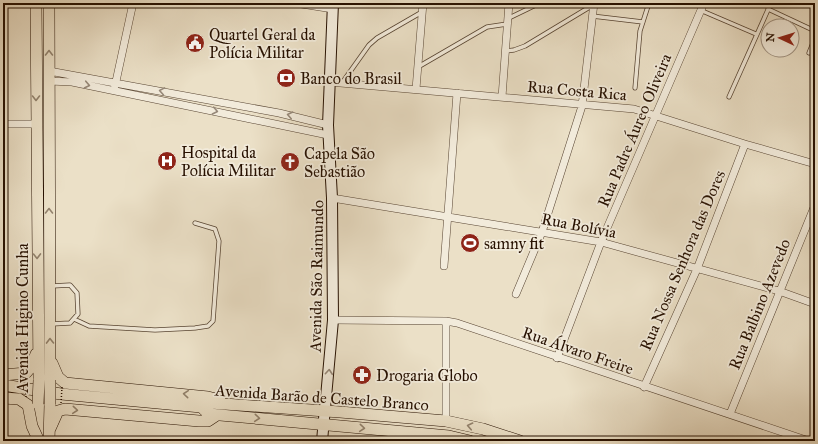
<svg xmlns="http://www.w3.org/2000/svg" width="818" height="444" font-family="'IM FELL Great Primer',serif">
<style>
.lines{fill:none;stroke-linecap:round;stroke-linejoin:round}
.lane-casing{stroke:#574432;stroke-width:5}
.street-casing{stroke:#574432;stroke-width:8}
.secondary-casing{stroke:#261000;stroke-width:12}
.primary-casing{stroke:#261000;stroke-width:12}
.lane{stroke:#f2ebdb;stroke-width:3.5}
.street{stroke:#f2ebdb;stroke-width:7}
.secondary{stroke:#f2ebdb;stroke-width:10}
.primary{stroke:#ebe0c7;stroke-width:11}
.primary-bridge-casing{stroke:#261000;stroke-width:12;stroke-linecap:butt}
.path-bridge{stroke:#261000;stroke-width:1.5;stroke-dasharray:1 2;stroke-linecap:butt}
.primary-bridge{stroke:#ebe0c7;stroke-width:11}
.oneway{stroke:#92826d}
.oneway2{stroke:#968878}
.labels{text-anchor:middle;stroke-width:3.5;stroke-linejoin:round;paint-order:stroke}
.poi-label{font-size:16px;fill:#261000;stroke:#f2ebdb;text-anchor:start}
.street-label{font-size:16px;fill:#261000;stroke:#f2ebdb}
</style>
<rect width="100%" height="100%" fill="#ebe0c7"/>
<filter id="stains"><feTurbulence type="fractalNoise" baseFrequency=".005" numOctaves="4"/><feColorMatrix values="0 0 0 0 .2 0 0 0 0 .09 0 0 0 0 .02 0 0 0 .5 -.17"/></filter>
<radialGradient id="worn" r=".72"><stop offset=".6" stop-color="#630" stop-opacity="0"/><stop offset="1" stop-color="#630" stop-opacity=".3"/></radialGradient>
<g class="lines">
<!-- lane casing -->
<g class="lane-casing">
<path id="lane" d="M768 9 815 31
M700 10 756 34
M592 16 643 22
M509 18 540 3
M505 51 514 50 525 46 593 5
M809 53 815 38
M418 67 487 27 507 24
M342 83 369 45 377 38 422 12
M635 88 640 31 649 3
M729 97 771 3
M74 319 89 326 155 330 195 328 208 326 213 321 219 241 215 229 195 223
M51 324 70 323 78 314 77 293 70 285 52 286"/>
</g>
<!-- street casing -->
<g class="street-casing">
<path id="street" d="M295 3 333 9
M49 71 279 113 328 125
M49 81 72 82 328 135
M329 82 634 109 745 144 815 164
M115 86 133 3
M416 89 423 3
M502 97 509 3
M3 124H36
M332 198 601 242 779 291 815 304
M444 266 457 93
M516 294 542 232 582 106 594 3
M333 320 446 321 457 323 809 441
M557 358 601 242 704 3
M644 387 697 269 745 144
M730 414 815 205
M446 421V321
M395 431 399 441"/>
</g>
<!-- secondary casing -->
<g class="secondary-casing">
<path id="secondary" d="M322 441 333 320 332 198 328 125 333 3"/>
</g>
<!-- primary casing -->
<g class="primary-casing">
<path id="primary" d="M36 3 39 380
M49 3 50 380
M52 363 58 377 65 383 208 397 220 400
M3 375 26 373 31 367 36 354
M3 385 61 394 201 407
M3 398 19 399 28 405 32 426 38 439
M201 407 210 403 340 412 446 421 483 429 520 441
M201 407 209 414 449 436 470 441
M49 431 58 411 65 409 199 421H208L217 415
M49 441 50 404"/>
</g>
<!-- lane -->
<use href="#lane" class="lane"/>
<!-- street -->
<use href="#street" class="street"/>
<!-- secondary -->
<use href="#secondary" class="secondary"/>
<!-- primary -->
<use href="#primary" class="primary"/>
<!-- primary-bridge casing -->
<g class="primary-bridge-casing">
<path id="primary-bridge" d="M38 404 39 380
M50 404V380"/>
</g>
<!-- path-bridge -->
<path class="path-bridge" d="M26 397V380
M61 403 62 387"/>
<!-- primary-bridge -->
<use href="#primary-bridge" class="primary-bridge"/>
</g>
<!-- one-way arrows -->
<defs><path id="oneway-chevron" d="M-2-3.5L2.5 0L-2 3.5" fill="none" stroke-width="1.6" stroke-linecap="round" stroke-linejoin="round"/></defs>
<g class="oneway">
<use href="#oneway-chevron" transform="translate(49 53) rotate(-90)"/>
<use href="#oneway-chevron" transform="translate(36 98) rotate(90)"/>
<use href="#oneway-chevron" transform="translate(49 211) rotate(-90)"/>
<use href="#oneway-chevron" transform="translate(37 256) rotate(89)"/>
<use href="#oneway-chevron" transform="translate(50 341) rotate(-91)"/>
<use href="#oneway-chevron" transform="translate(186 394) rotate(-175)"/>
<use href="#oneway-chevron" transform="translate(75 410) rotate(5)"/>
<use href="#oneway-chevron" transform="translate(257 418) rotate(5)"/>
<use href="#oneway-chevron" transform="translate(470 426) rotate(-168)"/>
<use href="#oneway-chevron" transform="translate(362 428) rotate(5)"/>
</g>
<g class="oneway2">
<use href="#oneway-chevron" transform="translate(87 85) rotate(12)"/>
<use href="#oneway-chevron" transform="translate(162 91) rotate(-170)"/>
<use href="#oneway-chevron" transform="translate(215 111) rotate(11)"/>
<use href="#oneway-chevron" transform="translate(290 115) rotate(-168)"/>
<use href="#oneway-chevron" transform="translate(329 372) rotate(-85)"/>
</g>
<!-- icons -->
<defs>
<g id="civic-disc" transform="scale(1)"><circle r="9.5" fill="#8f2418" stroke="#f2ebdb"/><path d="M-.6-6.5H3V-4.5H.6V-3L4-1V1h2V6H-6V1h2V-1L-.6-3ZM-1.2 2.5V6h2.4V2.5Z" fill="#fff"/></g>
<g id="bank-disc" transform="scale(1)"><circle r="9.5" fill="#8f2418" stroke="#f2ebdb"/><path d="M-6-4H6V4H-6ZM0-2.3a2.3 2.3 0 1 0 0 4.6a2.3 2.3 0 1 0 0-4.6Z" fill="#fff"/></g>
<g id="hospital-disc" transform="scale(1)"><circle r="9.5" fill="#8f2418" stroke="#f2ebdb"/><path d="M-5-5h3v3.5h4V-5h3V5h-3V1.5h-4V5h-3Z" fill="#fff"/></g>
<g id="church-disc" transform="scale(1)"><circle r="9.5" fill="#8f2418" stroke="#f2ebdb"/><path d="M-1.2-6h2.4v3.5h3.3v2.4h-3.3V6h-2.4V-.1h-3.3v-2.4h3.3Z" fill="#fff"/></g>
<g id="stadium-disc" transform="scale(1)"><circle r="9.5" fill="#8f2418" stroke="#f2ebdb"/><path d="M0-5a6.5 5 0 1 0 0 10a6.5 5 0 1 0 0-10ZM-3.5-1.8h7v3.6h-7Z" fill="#fff"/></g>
<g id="pharmacy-disc" transform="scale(1)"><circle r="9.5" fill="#8f2418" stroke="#f2ebdb"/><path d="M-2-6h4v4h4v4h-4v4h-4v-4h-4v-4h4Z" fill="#fff"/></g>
</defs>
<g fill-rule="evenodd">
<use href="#civic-disc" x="195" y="43"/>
<use href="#bank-disc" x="286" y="78"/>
<use href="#hospital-disc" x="167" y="161"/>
<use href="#church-disc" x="290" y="162"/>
<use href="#stadium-disc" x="470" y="243"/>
<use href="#pharmacy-disc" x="362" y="375"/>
</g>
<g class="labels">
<!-- poi labels -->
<g class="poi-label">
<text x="209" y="40">Quartel Geral da<tspan x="209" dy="18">Polícia Militar</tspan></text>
<text x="300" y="84">Banco do Brasil</text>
<text x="181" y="158">Hospital da<tspan x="181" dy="18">Polícia Militar</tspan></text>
<text x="304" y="159">Capela São<tspan x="304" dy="18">Sebastião</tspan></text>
<text x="484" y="249">samny fit</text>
<text x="376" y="381">Drogaria Globo</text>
</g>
<!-- street labels -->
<g class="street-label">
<text transform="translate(577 90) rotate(5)" y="6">Rua Costa Rica</text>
<text transform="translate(634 130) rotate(-67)" y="6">Rua Padre Áureo Oliveira</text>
<text transform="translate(579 225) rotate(11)" y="6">Rua Bolívia</text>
<text transform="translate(682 260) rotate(-67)" y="6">Rua Nossa Senhora das Dores</text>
<text transform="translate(316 276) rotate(-89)" y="6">Avenida São Raimundo</text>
<text transform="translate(759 304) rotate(-68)" y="6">Rua Balbino Azevedo</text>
<text transform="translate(22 318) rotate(-90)" y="6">Avenida Higino Cunha</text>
<text transform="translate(578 350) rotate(19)" y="6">Rua Álvaro Freire</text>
<text transform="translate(322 397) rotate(4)" y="6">Avenida Barão de Castelo Branco</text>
</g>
</g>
<!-- margin -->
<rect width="818" height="444" fill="none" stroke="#ebe0c7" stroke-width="16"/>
<rect x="4" y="4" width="810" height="436" fill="none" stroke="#261000" stroke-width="2"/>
<rect x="8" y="8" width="802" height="428" fill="none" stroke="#261000"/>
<!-- north arrow -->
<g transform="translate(780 38) rotate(274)"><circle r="19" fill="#f2ebdb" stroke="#a09383"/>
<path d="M0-3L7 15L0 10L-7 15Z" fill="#8f2418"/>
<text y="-6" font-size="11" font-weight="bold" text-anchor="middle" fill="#261000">N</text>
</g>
<rect width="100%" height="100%" filter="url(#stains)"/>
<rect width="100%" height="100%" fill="url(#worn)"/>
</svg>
